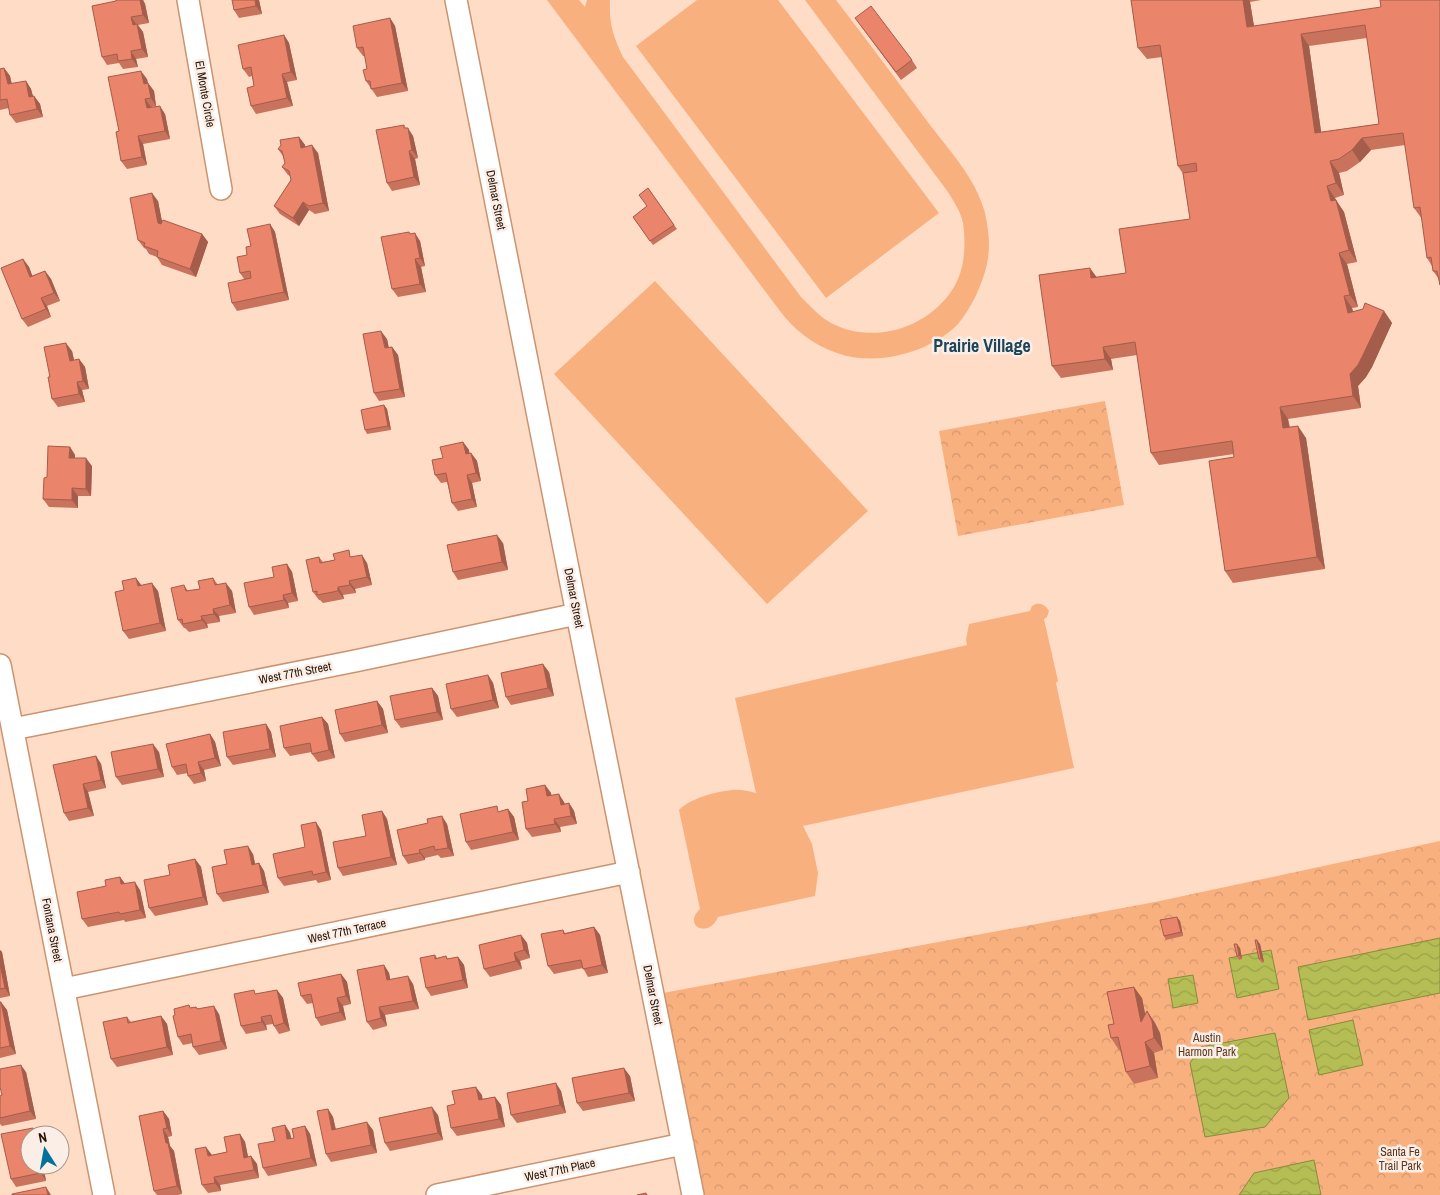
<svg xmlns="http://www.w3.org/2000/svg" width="1440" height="1195" font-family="'Archivo Narrow',sans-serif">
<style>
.green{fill:#f9b07f}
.park{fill:url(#park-crowns)}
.water{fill:url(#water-waves);stroke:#898a3c}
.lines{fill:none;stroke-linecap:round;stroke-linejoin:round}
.street-casing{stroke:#cb9471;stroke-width:24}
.street{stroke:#fff;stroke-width:21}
.wall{fill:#c9725c;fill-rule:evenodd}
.shaded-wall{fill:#a45c4b}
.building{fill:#ea846b;stroke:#a45c4b;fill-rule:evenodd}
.labels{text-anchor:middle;stroke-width:5;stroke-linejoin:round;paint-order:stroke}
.street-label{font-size:12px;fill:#261204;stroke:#faeee7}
.park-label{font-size:12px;fill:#5c371e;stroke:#faeee7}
.district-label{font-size:18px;font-weight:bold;fill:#1b455b;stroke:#faeee7}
</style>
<defs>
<pattern id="park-crowns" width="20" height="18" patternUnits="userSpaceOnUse" patternTransform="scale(1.25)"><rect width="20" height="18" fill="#f9b07f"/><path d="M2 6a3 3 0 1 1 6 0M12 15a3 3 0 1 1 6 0" fill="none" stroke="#d5966c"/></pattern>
<pattern id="water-waves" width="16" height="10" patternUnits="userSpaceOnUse" patternTransform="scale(1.25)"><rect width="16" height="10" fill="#b4be54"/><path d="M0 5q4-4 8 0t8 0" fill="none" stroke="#9ba248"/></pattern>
</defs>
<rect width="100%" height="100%" fill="#ffdcc6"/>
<!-- green -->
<path class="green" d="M547 0H579L585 7 587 0H610C609 24 613 36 623 57L801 297C811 307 821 318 833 324 876 345 930 327 954 287 965 269 966 243 963 223 961 212 954 202 948 192L805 0H836C867 40 897 81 927 121 948 149 976 178 985 213 992 245 990 264 977 293 972 304 965 316 957 325 929 353 875 367 837 353 814 345 795 331 780 311Z
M697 0H778L939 213 826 298 636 46Z
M655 281 868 511 767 604 554 374Z
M1036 604C1042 603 1046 606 1049 611L1047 617 1044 619 1058 681 1056 683 1074 768 803 826 812 844 818 873 815 896 718 917C709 939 682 926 700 909L679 810C691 798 715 792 732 790 739 789 749 791 756 793L735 698 967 645 966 640 969 624 1030 611 1032 606Z"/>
<!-- park -->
<path class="park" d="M1105 401 1124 505 958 536 939 431Z
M1440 841V1195H703L663 993 1155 902Z"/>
<!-- water -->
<path class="water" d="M1440 938V993L1308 1020 1298 967Z
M1271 950 1279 989 1237 998 1229 958Z
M1193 975 1198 1003 1173 1008 1168 979Z
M1353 1020 1363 1065 1319 1075 1309 1030Z
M1275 1033 1289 1098 1265 1127 1205 1137 1190 1063 1201 1047Z
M1314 1160 1321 1195H1239L1254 1173Z"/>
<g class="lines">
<!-- street casing -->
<g class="street-casing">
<path id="street" d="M188 0 221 189
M456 0 577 614 693 1195
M0 665 104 1195
M13 729 355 661 577 614
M64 989 629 872
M437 1195 683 1144"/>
</g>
<!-- street -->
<use href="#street" class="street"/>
</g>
<!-- wall -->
<path class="wall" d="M116 0H143L145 4 149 23 138 25 143 32 148 57 136 59 138 67 123 69 119 63 107 65 102 57Z
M259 0 262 14 239 18 234 10Z
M1131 0H1261L1250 2 1254 26 1440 0V286L1439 279 1433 271 1432 266 1427 258 1422 219 1414 208 1405 145 1371 150 1360 162 1347 171 1339 173 1344 195 1335 198 1336 201 1344 212 1357 262 1347 264 1358 307 1352 308 1353 312 1384 311 1392 323 1372 367 1366 377 1358 386 1361 408 1288 419 1290 427 1306 438 1325 569 1233 583 1225 571 1234 457V454L1159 465 1151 453 1137 355 1111 359 1113 370 1061 378 1052 366 1097 277 1126 273 1190 219 1183 174 1178 166 1162 57 1147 59 1138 48ZM1367 38 1379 124 1321 132 1309 46Z
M390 18 395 26 408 91 377 97 366 81 367 69 365 56H363L357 48Z
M861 26 912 60 917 68 901 80Z
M284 35 289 43 297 80 287 82 293 106 256 114 251 106 254 86 252 76 249 77 243 69Z
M4 68 10 76 12 84 26 81 31 89 33 96H34L40 104 43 117 16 123 10 115 9 108 0 110V69Z
M147 79 148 83 154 91 156 106 151 107 165 114 170 139 143 144 147 165 127 169 121 161 119 131Z
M406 128 413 136 418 158 415 159 420 185 392 191 387 183Z
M299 137 305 145V147L318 153 329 211 315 214 309 210 299 226 280 214 274 206 291 180 290 176 288 175 282 167 285 163 283 156 278 149Z
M648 188 677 229 653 245 633 217 647 206Z
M158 201 162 223 202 234 208 242 196 277 162 265 157 257 149 254 146 249 144 248 138 240Z
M270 224 275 232 289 300 237 311 232 303 244 279 240 273 251 246Z
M411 234 420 241 425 266 421 267 426 292 398 297 392 289Z
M23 259 29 267 32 276 45 271 51 279 60 301 47 306 51 317 28 327 22 319Z
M387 339 389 348 392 347 398 355 405 397 379 401 374 393Z
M72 351 74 360 79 359 85 367 89 389 82 390 85 402 58 407 52 399 50 377Z
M384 405 387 409 391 430 367 434 365 430Z
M463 442 469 450V453H471L477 461 481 481 472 483 477 507 458 511 452 503 447 482 441 483 435 475 443 458Z
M70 447 75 455V458L92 466 91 496H78V508L49 507 43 499 47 477Z
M503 543 508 570 458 580 453 572Z
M319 557 323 562 353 557 367 563 372 585 355 589 356 593 343 595 344 599 323 603 320 600H319L313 592Z
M287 564 292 572 298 601 288 603 289 608 254 615 249 607 274 577Z
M213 578 218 585 232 591 236 613 219 616 220 622 207 624 208 628 189 632 185 628H184L178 620 184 585 188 591 200 589Z
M124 590 158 591 166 631 129 639 123 631Z
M549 672 554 696 511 705 506 697Z
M488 675 493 683 499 708 457 717 451 709Z
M432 688 438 696 443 720 401 728 395 720Z
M377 701 383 709 388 733 345 742 340 734Z
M322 717 328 724 335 758 318 762 312 754V752L290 756 284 748Z
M266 724 271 732 276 757 233 765 227 757Z
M210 734 215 742 221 766 204 770 206 781 194 784 188 776V773L177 775 172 767Z
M159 752 164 777 122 785 116 777Z
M96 756 101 764 106 788 88 792 94 816 69 821 64 813Z
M545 785 551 793V795L564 802 565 804 569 803 574 811 577 824 560 827 561 832 532 837 526 829 528 801Z
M508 809 514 817 519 840 471 850 466 842 501 811Z
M382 811 387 819 397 865 343 876 338 868 366 836Z
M447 824 454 856 441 858 438 855 425 858V860L408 864 403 856Z
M321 830 331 880 318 883 316 880 284 886 278 878Z
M253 854 255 864 259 863 264 871 269 893 223 902 217 894 227 864Z
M195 859 201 867 208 905 155 916 149 908 170 875Z
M120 877 125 884 140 890 146 918 125 922 124 920 88 927 82 919 106 886Z
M1180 921 1183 936 1166 940 1164 936Z
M594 927 600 935 608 973 588 977 583 968 554 974 548 966 563 930 565 933Z
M521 935 527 943 530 958 520 961 522 969 490 977 484 969Z
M1260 944 1264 962 1262 963 1259 959Z
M1240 948 1242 959 1239 960 1237 956Z
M0 950 2 952 10 996 0 998Z
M435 955 437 958 446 956 448 959 458 957 464 965 468 988 431 996 426 988Z
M384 965 389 973 390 979 413 984 419 1009 385 1015 387 1026 373 1030 367 1022Z
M341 974 347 982 351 1004 343 1006 346 1020 321 1026 316 1018 313 1003 307 1004 301 996Z
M277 990 283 998 290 1031 279 1034 274 1026 273 1024 266 1025 267 1030 246 1034 241 1026 257 994Z
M1142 998 1145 1014 1147 1011 1155 1023 1160 1033 1163 1050 1154 1053 1158 1078 1134 1084 1126 1072 1120 1050H1119L1111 1038 1114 1024Z
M0 1002 7 1010 16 1054 0 1058Z
M196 1007 198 1009 219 1014 227 1049 199 1055 193 1047V1043L183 1045 178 1037 191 1008Z
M161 1016 167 1024 173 1055 117 1067 111 1059 127 1017 131 1022Z
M26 1072 36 1119 2 1126 0 1124V1096L2 1095Z
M630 1076 635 1101 583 1111 577 1103Z
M561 1091 566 1113 517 1123 511 1115Z
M482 1095V1099L495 1097 501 1105 505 1127 457 1136 451 1128 455 1104Z
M328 1109 333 1117 336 1129 373 1130 377 1153 331 1162 326 1154Z
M163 1111 169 1119 172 1136 168 1137 170 1146 174 1151 182 1194 178 1195H157L154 1191Z
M438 1115 443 1140 390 1151 385 1143Z
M285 1125 290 1133 291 1138H294L305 1126 310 1134 317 1166 268 1176 263 1168 275 1141Z
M240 1134 245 1142 248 1157 251 1156 257 1164 259 1178 220 1185 221 1191 208 1193 202 1185 212 1155 227 1152Z
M30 1135 43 1165 46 1181 16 1187 11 1179Z"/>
<!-- shaded-wall -->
<path class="shaded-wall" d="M140 0H143L145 4 149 23 143 15Z
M255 0H259L262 14 256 6Z
M1243 0H1249L1250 2 1256 39 1247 27Z
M131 17 137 25H133Z
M390 18 395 26 408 91 402 83Z
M137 24 143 32 148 57 142 49Z
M1301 34 1309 46 1323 145 1315 133Z
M284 35 289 43 297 80 291 72Z
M131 51 136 59 138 67 132 59Z
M4 68 10 76 13 92 8 84Z
M141 71 147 79 149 91 144 84Z
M282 74 287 82 293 106 287 98Z
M26 81 31 89 35 105 29 97Z
M148 83 154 91 156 106 151 98Z
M34 96 40 104 43 117 37 109Z
M145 99 151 107 153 116 147 108Z
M160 106 165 114 170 139 165 131Z
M404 125 408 132V128L413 136 418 158 412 150Z
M138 136 143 144 147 165 142 157Z
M299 137 305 145 307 156 301 148Z
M1362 138 1371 150 1360 162 1352 150Z
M312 145 318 153 329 211 323 203Z
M409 151 415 159 420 185 414 177Z
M1330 161 1339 173 1344 195 1336 183Z
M1327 186 1344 212 1357 262 1349 250 1331 201Z
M152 193 158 201 164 231 158 223Z
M303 202 309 210 299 226 293 218Z
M270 224 275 232 289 300 284 292Z
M415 233 420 241 425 266 420 258Z
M202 234 208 242 196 277 190 269Z
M1339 253 1347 264 1358 307 1350 295Z
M23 259 29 267 36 285 30 277Z
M415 259 421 267 426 292 420 284Z
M1090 268 1098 279 1091 278Z
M45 271 51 279 60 301 54 293Z
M1344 296 1352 308 1357 325 1348 313Z
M41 298 47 306 51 317 46 309Z
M1384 311 1392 323 1372 367 1366 377 1358 386 1361 408 1353 396 1350 374Z
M381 331 387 339 390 356 385 348Z
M66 343 72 351 76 369 70 361Z
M392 347 398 355 405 397 400 389Z
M1103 347 1111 359 1113 370 1105 359Z
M79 359 85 367 89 389 83 381Z
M77 382 82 390 85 402 79 394Z
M384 405 387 409 391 430 388 426Z
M1280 407 1288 419 1291 440 1283 428Z
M1298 426 1306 438 1325 569 1317 557Z
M463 442 469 450 471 462 466 454Z
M70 447 75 455V466L69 458Z
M471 453 477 461 481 481 476 473Z
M86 458 92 466 91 496 86 489Z
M467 475 472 483 477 507 472 499Z
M72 488 78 496V508L72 500Z
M497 535 503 543 508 570 502 562Z
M362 555 367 563 372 585 367 577Z
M287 564 292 572 298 601 292 593Z
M136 578 142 586H138Z
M349 581 355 589 356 593 350 585Z
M152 583 158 591 166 631 160 623Z
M226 583 232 591 236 613 230 605Z
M338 587 343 595 344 599 338 591Z
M283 595 288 603 289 608 284 600Z
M213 609 219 616 220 622 214 614Z
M201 616 207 624 208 628 202 620Z
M543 664 549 672 554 696 548 688Z
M488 675 493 683 499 708 493 700Z
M432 688 438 696 443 720 437 712Z
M377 701 383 709 388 733 382 725Z
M322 717 328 724 335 758 329 750Z
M266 724 271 732 276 757 270 749Z
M210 734 215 742 221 766 215 758Z
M153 744 159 752 164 777 158 769Z
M96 756 101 764 106 788 101 780Z
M198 762 204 770 206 781 201 773Z
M83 784 88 792 94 816 88 808Z
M545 785 551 793 553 804 547 796Z
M559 794 564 802 566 813 561 805Z
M569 803 574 811 577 824 571 816Z
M508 809 514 817 519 840 513 832Z
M382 811 387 819 397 865 391 857Z
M442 816 447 824 454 856 448 848Z
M554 819 560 827 561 832 555 824Z
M316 822 321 830 331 880 326 872Z
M248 846 253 854 257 873 252 865Z
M419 850 425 858V860L420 853Z
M195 859 201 867 208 905 203 897Z
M259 863 264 871 269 893 263 885Z
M120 877 126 885 121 884Z
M135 882 140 890 146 918 140 910Z
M1177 917 1180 921 1183 936 1181 932Z
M594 927 600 935 608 973 602 965Z
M521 935 527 943 530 958 524 950Z
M1257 940 1260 944 1264 962 1261 958Z
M1237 944 1240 948 1242 959 1239 955Z
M0 950 2 952 10 996 5 988 0 964Z
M514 953 520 961 522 969 516 961Z
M458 957 464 965 468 988 463 980Z
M384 965 389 973 392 988 387 980Z
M341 974 347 982 351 1004 346 996Z
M408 976 413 984 419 1009 413 1001Z
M1134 987 1142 998 1149 1034 1141 1022Z
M277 990 283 998 290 1031 284 1023Z
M337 998 343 1006 346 1020 340 1012Z
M1 1002 7 1010 16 1054 10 1046Z
M214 1006 219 1014 227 1049 221 1041Z
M379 1007 385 1015 387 1026 381 1018Z
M1147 1011 1155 1023 1160 1033 1163 1050 1154 1038Z
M161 1016 167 1024 173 1055 167 1047Z
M261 1017 266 1025 267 1030 262 1022Z
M1145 1042 1154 1053 1158 1078 1150 1066Z
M21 1065 26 1072 36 1119 30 1111Z
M624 1068 630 1076 635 1101 629 1093Z
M556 1083 561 1091 566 1113 560 1105Z
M476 1087 482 1095 484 1108 479 1100Z
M495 1097 501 1105 505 1127 499 1119Z
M432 1107 438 1115 443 1140 438 1133Z
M328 1109 333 1117 337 1138 332 1130Z
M163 1111 169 1119 172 1136 167 1128Z
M367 1122 373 1130 377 1153 371 1145Z
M285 1125 290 1133 293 1147 287 1139Z
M305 1126 310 1134 317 1166 311 1158Z
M33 1128 38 1135H35Z
M163 1129 168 1137 170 1146 174 1151 182 1194 177 1186 166 1143Z
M240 1134 245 1142 250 1166 244 1158Z
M206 1147 212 1155 214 1164 208 1156Z
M251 1156 257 1164 259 1178 254 1170Z
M39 1165H43L46 1181 41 1173Z
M214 1177 220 1185 221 1191 215 1183Z
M46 1187 51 1195H48Z"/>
<!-- building -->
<path class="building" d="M116 0H140L143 15 131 17 133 25 137 24 142 49 131 51 132 59 118 61 117 54 102 57 92 6 116 1Z
M232 0H255L256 6 234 10Z
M1131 0H1243L1247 27 1381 7 1380 0H1440V285L1437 271H1433L1431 257 1427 258 1420 207 1414 208 1403 133 1362 138 1352 150 1339 159 1330 161 1336 183 1327 186 1331 201 1336 200 1349 250 1339 253 1350 295 1344 296 1348 313 1363 309 1365 303 1384 311 1363 355 1358 365 1350 374 1353 396 1280 407 1283 428 1298 426 1317 557 1225 571 1209 461 1234 457 1232 441 1151 453 1135 342 1103 347 1105 359 1052 366 1039 275 1090 268 1091 278 1126 273 1119 229 1190 219 1183 173 1197 171 1196 163 1178 166 1160 45 1138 48ZM1365 25 1379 124 1315 133 1301 34Z
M871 6 912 60 896 72 855 18Z
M390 18 402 83 371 89 370 81H366L363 70 367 69 363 47 357 48 353 26Z
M284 35 291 72 282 74 287 98 251 106 247 88 254 86 251 67 243 69 238 45Z
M4 68 8 84 26 81 29 97 34 96 37 109 10 115 7 99 0 100V69Z
M141 71 144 84 148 83 151 98 145 99 147 108 160 106 165 131 138 136 142 157 121 161 116 132 119 131 108 77Z
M404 125V128H408L412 150 409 151 414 177 387 183 376 130Z
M299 137 301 148 312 145 323 203 309 206 303 202 293 218 274 206 291 180 289 171 282 167 285 163 282 151 278 149 281 145 280 140Z
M648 188 674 225 650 241 633 217 647 206 639 195Z
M152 193 158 223 161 224 163 220 202 234 190 269 157 257 158 251 144 246 145 243 138 240 130 198Z
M270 224 284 292 232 303 228 283 251 278 250 271 240 273 237 257 247 255 246 247 251 246 247 229Z
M409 232 410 234 415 233 420 258 415 259 420 284 392 289 381 237Z
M23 259 30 277 45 271 54 293 41 298 46 309 22 319 1 268Z
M381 331 385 348 392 347 400 389 374 393 363 334Z
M66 343 70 361 79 359 83 381 77 382 79 394 52 399 48 377H50L44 347Z
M384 405 388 426 365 430 361 410Z
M463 442 466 454 471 453 476 473 467 475 472 499 452 503 446 473 435 475 432 460 443 458 440 447Z
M48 446 70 447 69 458H86V489L72 488V500L43 499 44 478 47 477Z
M497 535 502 562 453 572 447 545Z
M349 550 350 557 362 555 367 577 349 581 350 585 338 587V591L317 595V591L313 592 306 560 319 557 320 563 335 560 333 554Z
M287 564 292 593 283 595 284 600 249 607 244 583 274 577 272 567Z
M136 578 138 586 152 583 160 623 123 631 115 592 124 590 122 581Z
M213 578 215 585 226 583 230 605 213 609 214 614 201 616 202 620 183 624 182 619 178 620 171 588 184 585 186 591 200 589 198 581Z
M543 664 548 688 506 697 501 673Z
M488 675 493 700 451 709 446 684Z
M432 688 437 712 395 720 390 696Z
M377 701 382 725 340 734 335 710Z
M322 717 329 750 312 754 310 743 284 748 280 726Z
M266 724 270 749 227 757 223 732Z
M210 734 215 758 198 762 201 773 188 776 186 764 172 767 166 744Z
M153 744 158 769 116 777 111 752Z
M96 756 101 780 83 784 88 808 64 813 53 765Z
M545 785 547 796 559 794 561 805 569 803 571 816 554 819 555 824 526 829 522 802 528 801 526 789Z
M497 806 498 812 508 809 513 832 466 842 460 814Z
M382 811 391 857 338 868 333 842 366 836 362 815Z
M442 816 448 848 435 850 434 846 419 850 420 853 403 856 397 830 428 823 427 819Z
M316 822 326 872 313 875 312 871 278 878 273 854 305 847 301 825Z
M248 846 252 865 259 863 263 885 217 894 212 867 227 864 224 850Z
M195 859 203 897 149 908 144 880 170 875 168 865Z
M120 877 121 884 135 882 140 910 120 914 119 912 82 919 77 892 106 886 105 880Z
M1177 917 1181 932 1164 936 1160 920Z
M594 927 602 965 583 969 581 960 548 966 541 934 563 930 564 934Z
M521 935 524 950 514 953 516 961 484 969 479 945Z
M1255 940H1257L1261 958 1259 959Z
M1234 944H1237L1239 955 1237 956Z
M435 955V959L446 956 447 959 458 957 463 980 426 988 420 958Z
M0 964 5 988 0 989Z
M384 965 387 980 408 976 413 1001 379 1007 381 1018 367 1022 357 970Z
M341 974 346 996 337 998 340 1012 316 1018 311 994 301 996 298 983Z
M1134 987 1141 1022 1147 1011 1152 1021 1154 1038 1145 1042 1150 1066 1126 1072 1118 1037 1111 1038 1108 1025 1114 1024 1107 992Z
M254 990 255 994 277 990 284 1023 274 1026 271 1015 261 1017 262 1022 241 1026 234 994Z
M0 1002H1L10 1046 0 1048Z
M189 1005 190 1008 196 1007 197 1009 214 1006 221 1041 193 1047 191 1034 178 1037 173 1016 175 1015 174 1009Z
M161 1016 167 1047 111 1059 103 1022 127 1017 128 1023Z
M21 1065 30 1111 0 1118V1096L2 1095 0 1087V1069Z
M624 1068 629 1093 577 1103 572 1078Z
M556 1083 560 1105 511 1115 507 1093Z
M476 1087 479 1100 495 1097 499 1119 451 1128 447 1106 455 1104 452 1091Z
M432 1107 438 1133 385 1143 379 1118Z
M328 1109 332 1130 367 1122 371 1145 326 1154 317 1111Z
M163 1111 167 1128 163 1129 166 1143H168L177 1186 154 1191 139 1116Z
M285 1125 287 1139 294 1138 292 1129 305 1126 311 1158 263 1168 258 1144 275 1141 272 1128Z
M33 1128 35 1135H30V1165H39L41 1173 11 1179 1 1134Z
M240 1134 244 1158 251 1156 254 1170 214 1177 215 1183 202 1185 195 1149 206 1147 208 1156 227 1152 224 1137Z
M46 1187 48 1195H12V1194Z
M646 1193 647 1195H637Z"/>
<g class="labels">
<!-- street labels -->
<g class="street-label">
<text transform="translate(205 94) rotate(80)" y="4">El Monte Circle</text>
<text transform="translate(496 200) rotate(79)" y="4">Delmar Street</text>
<text transform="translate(574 598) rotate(79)" y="4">Delmar Street</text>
<text transform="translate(295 673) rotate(-11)" y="4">West 77th Street</text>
<text transform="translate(52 930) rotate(79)" y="4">Fontana Street</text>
<text transform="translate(347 931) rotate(-12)" y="4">West 77th Terrace</text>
<text transform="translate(653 995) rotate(79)" y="4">Delmar Street</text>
<text transform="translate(560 1170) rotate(-12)" y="4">West 77th Place</text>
</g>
<!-- park labels -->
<g class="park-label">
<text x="1207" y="1042">Austin<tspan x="1207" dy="14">Harmon Park</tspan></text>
<text x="1400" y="1156">Santa Fe<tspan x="1400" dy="14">Trail Park</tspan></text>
</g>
<!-- district labels -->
<g class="district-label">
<text x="982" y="352">Prairie Village</text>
</g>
</g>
<!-- north arrow -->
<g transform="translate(45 1150) rotate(349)"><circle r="24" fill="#faeee7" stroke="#a5968c"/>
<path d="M0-4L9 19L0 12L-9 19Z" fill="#02719c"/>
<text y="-8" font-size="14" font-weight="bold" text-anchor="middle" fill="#261204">N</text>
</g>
</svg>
